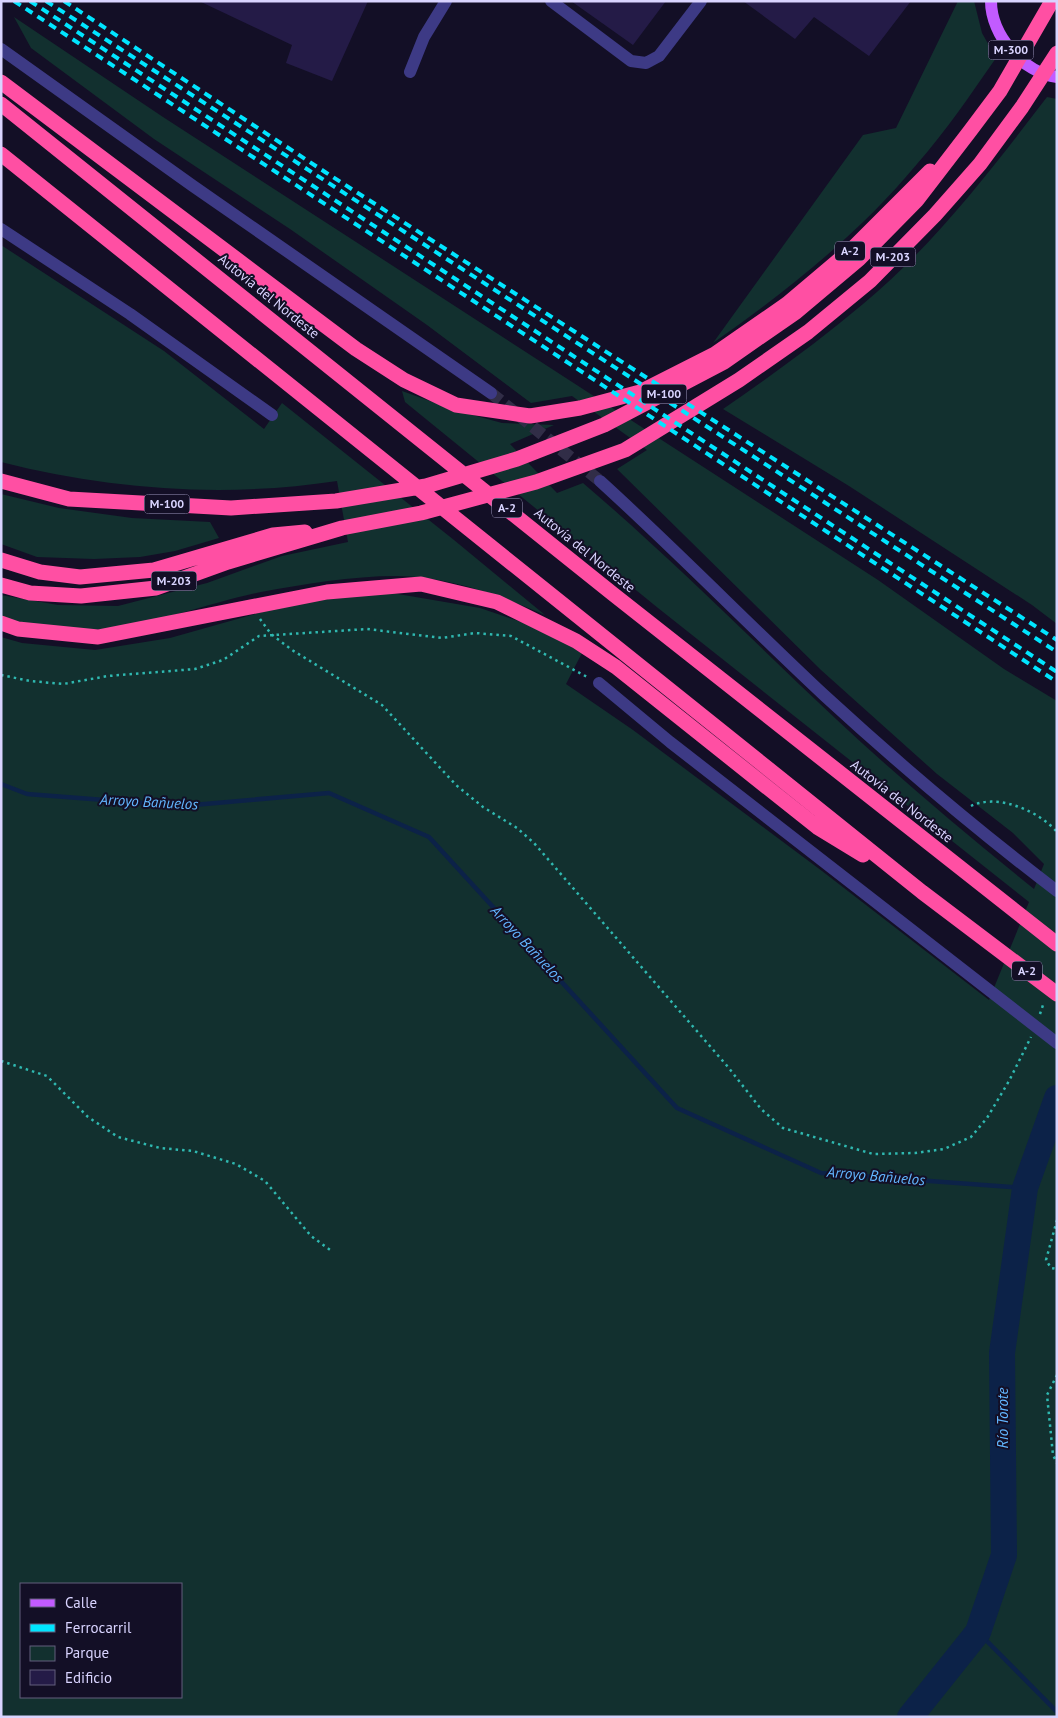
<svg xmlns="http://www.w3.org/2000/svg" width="1058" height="1718" font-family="'PT Sans',sans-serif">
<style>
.green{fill:#12302f;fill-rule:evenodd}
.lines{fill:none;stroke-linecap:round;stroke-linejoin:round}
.stream{stroke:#0c2248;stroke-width:4.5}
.river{stroke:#0c2248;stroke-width:26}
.building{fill:#241b47}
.minor-tunnel{stroke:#312d47;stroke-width:12;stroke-dasharray:12 6;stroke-linecap:butt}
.path{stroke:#2fb8b0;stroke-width:2.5;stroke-dasharray:2.5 4;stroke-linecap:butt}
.minor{stroke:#3d3a85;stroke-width:12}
.major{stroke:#c25bff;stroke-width:12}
.highway{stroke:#ff4fa3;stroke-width:15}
.rail{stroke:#00e5ff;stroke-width:4;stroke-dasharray:8 6;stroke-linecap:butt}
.labels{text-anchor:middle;stroke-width:4;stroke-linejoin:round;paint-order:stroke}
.shield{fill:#130f26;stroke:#9e99be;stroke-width:1}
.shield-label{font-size:12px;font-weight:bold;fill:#d9d4ff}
.street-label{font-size:14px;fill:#d9d4ff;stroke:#130f26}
.water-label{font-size:15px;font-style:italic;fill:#62b6ff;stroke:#130f26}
</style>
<rect width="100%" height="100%" fill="#130f26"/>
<!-- green -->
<path class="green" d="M958 1H974L982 33 996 58C971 94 946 131 917 164 859 234 787 291 713 343L863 135 896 128Z
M14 17 163 117 878 580 1004 669 1057 701V1717H1V637L22 643 95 650 170 638 276 608 325 599 392 593 480 608 536 627 582 653 566 684 633 730 822 871 989 1000 1029 902 658 608 405 402 402 391 458 411 502 423 554 425 510 444 557 493 583 483C671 558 752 640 836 719 900 779 966 834 1034 889L1044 864 1013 833 937 774 821 670 617 469 647 450 572 396 531 403 427 325 290 229 154 139 31 48ZM21 1584H181V1697H21Z
M1047 97 1057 99V624L1032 605 849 486 723 409C771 376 819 341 863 304 934 245 991 170 1047 97Z
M1 245 164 351 264 429 282 403 454 540 545 615C498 595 448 576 396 576 352 576 304 584 261 592 208 603 157 624 103 629 69 631 35 625 1 620V595L58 605 118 606 207 583 282 556 348 542 337 481C225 498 111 490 1 462Z
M1 494 59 508 132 518 210 522 219 538 175 551 140 557 94 559 37 557 1 544Z"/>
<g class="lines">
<!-- stream -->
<path class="stream" d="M1 784 27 794 182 806 329 793 429 837 677 1108 821 1173 1025 1188
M978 1632 1057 1712"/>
<!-- river -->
<path class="river" d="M910 1717 978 1632 1004 1555 1002 1353 1025 1188 1057 1098"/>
</g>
<!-- building -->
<path class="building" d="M199 1H368L332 81 286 63 292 45Z
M571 1H666L633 45Z
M743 1H911L869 56 814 17 795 39Z"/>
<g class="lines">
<!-- minor-tunnel -->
<path class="minor-tunnel" d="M491 393 600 481"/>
<!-- path -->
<path class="path" d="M260 619 271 634 292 650 382 705 456 785 483 807 517 828 534 843 728 1067 761 1109 783 1128 873 1154 915 1153 944 1149 971 1137 987 1118 1009 1081 1031 1037
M1 675 30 681 63 684 108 676 195 669 223 660 259 636 367 629 442 638 475 633 511 636 589 678
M971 806C997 793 1039 811 1057 832
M1040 1014 1044 1002
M1 1061 47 1076 88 1117 118 1137 160 1148 193 1151 236 1164 265 1181 311 1236 333 1252
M1057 1220 1046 1260 1051 1268 1057 1269
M1057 1375 1047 1395 1053 1455 1057 1463"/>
<!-- minor -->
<path class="minor" d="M551 1 631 61 646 63 659 56 701 1
M1 49 193 186 491 393
M410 72 424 37 446 1
M1 229 130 314 272 415
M600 481C677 551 749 625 825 696 899 764 977 830 1057 891
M599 683 670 742 1057 1043"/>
<!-- major -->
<path class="major" d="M991 1C991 35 1023 73 1057 77"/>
<!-- highway -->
<path class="highway" d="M1 82 356 349 404 380 456 405 530 416 580 408 640 392 715 354 787 304 852 249 930 171
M1 104 613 594 1057 944
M1 154 922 892 1057 994
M1 481 69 499 231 508 336 501 426 486 517 459 604 425 724 362 796 312 859 259 917 200 970 131 1000 91 1052 1
M1 560 40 572 80 577 154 570 273 535 305 532
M1 585 30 593 81 596 156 588 228 562 342 528 421 513 536 482 625 450 739 380 808 332 870 281 935 215 980 164 1022 107 1057 53
M1 623 18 629 98 637 327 592 421 584 497 602 576 641 616 667 817 827 863 855"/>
<!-- rail -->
<path class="rail" d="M14 1 1057 682
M30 1 1057 672
M46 1 1057 652
M64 1 325 172 1057 640"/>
</g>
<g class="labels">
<!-- shield labels -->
<g class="shield">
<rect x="988.5" y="40.5" width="45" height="19" rx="4"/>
<rect x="835" y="241.5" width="30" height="19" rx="4"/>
<rect x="870.5" y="247.5" width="45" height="19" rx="4"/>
<rect x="641.5" y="384.5" width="45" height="19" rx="4"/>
<rect x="144.5" y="494.5" width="45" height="19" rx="4"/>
<rect x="492" y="498.5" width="30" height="19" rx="4"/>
<rect x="151.5" y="571.5" width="45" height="19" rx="4"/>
<rect x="1012" y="961.5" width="30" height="19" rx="4"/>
</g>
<g class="shield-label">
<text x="1011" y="54">M-300</text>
<text x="850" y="255">A-2</text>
<text x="893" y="261">M-203</text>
<text x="664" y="398">M-100</text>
<text x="167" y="508">M-100</text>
<text x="507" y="512">A-2</text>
<text x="174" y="585">M-203</text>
<text x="1027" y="975">A-2</text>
</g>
<!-- street labels -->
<g class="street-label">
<text transform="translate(269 296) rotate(39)" y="5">Autovía del Nordeste</text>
<text transform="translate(585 550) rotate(39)" y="5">Autovía del Nordeste</text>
<text transform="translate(902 801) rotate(38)" y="5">Autovía del Nordeste</text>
</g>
<!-- water labels -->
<g class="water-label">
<text transform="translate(149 802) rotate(3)" y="5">Arroyo Bañuelos</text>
<text transform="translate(527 944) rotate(47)" y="5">Arroyo Bañuelos</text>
<text transform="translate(876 1176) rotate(5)" y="5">Arroyo Bañuelos</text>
<text transform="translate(1003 1418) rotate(-90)" y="5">Río Torote</text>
</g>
</g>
<!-- border -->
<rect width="1058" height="1718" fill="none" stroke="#d9d4ff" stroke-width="5"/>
<!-- legend -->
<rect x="20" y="1583" width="162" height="115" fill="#130f26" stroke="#625e7d"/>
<rect x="30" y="1599" width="25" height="8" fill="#c25bff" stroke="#625e7d"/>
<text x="65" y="1608" font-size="15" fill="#d9d4ff">Calle</text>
<rect x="30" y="1624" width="25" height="8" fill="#00e5ff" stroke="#625e7d"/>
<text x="65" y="1633" font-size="15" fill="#d9d4ff">Ferrocarril</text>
<rect x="30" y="1646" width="25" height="15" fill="#12302f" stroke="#625e7d"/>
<text x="65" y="1658" font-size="15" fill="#d9d4ff">Parque</text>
<rect x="30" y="1670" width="25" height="15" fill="#241b47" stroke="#625e7d"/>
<text x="65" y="1683" font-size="15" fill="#d9d4ff">Edificio</text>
</svg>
